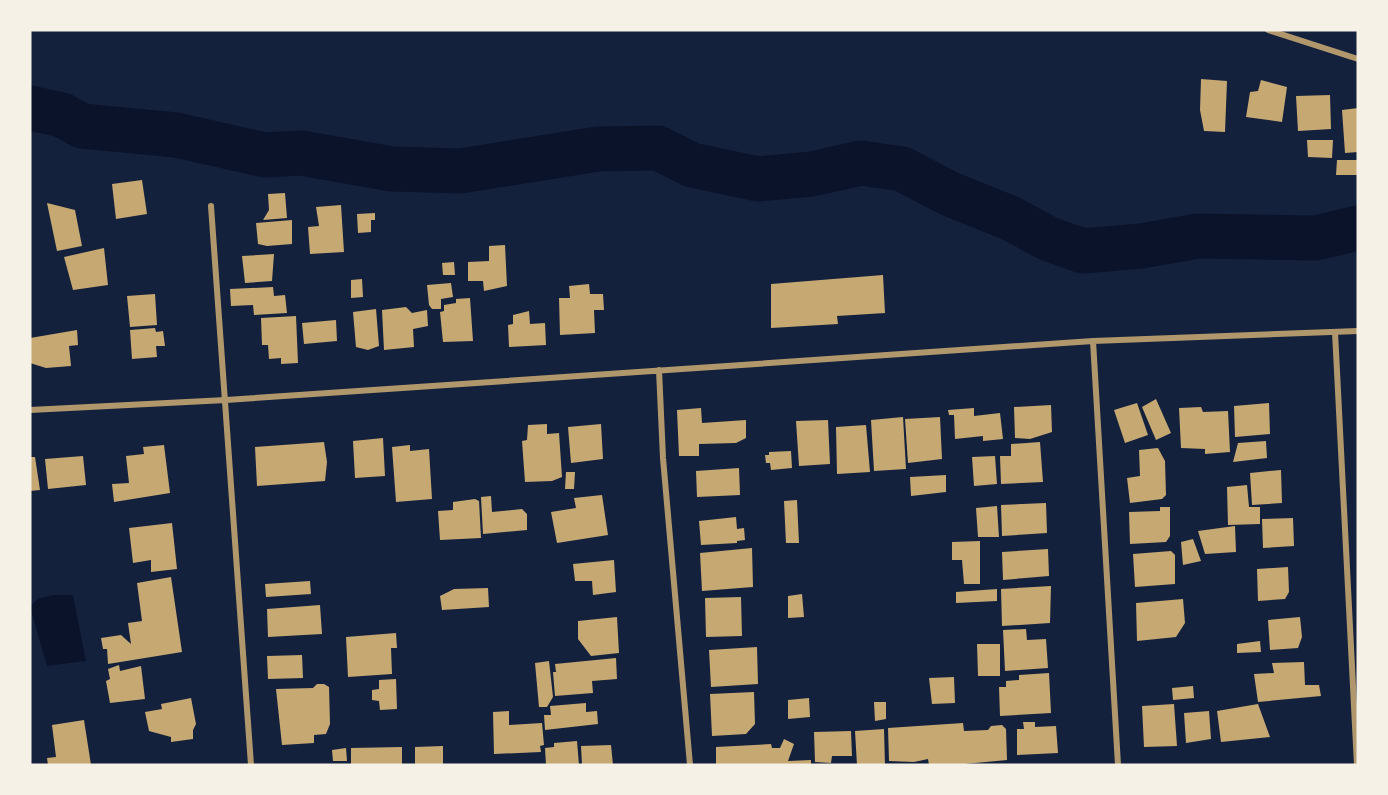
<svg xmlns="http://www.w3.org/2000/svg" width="1388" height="795" font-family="'Crimson Pro',serif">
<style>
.water{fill:#0b132b}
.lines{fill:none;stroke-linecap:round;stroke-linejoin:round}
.river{stroke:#0b132b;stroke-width:45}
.building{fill:#c6a872}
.minor{stroke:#b1986c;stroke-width:6}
</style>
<rect width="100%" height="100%" fill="#14213d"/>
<!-- water -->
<path class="water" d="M53 595H73L86 661 47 666 30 607 37 599Z"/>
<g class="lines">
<!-- river -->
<path class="river" d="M30 108 62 115 82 126 176 135 265 155 301 153 392 169 460 171 598 149 658 148 692 165 758 179 812 174 861 163 902 169 950 194 1010 218 1049 239 1083 251 1141 246 1198 236 1316 238 1358 228"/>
</g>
<!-- building -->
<path class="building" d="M1201 79 1227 81 1225 132 1204 131 1200 110Z
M1261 80 1287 87 1282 122 1246 117 1250 92 1258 91Z
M1330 95 1331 129 1298 131 1296 96Z
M1358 108V152L1345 153 1342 110Z
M1307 140H1333L1332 158 1308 157Z
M1337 160H1358L1357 175H1336Z
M142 180 147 214 116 219 112 184Z
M285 193 287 218 263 220 269 210 268 194Z
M47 203 75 210 82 246 57 251Z
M341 205 344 252 310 254 308 227 319 226 316 207Z
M375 213V220H371V232L358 233 357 214Z
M292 220V244L267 246 258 244 256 223Z
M505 245 507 286 484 291 483 281H468V262L489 261V246Z
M104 248 108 285 73 290 64 257Z
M274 254 272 281 245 283 242 256Z
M454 262 455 275H443L442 263Z
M883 275 885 313 837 316 838 324 771 328V284Z
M362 279 363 297 351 298V280Z
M451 283 453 297 441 299V309H432L429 305 427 285Z
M589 284 590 294H603L604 310H594L595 333 560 335 559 298H570L569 286Z
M273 287 274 296 285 295 287 313 254 315 253 305 231 306 230 289Z
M155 294 157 325 130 327 127 296Z
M470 298 473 341 443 342 440 312 444 311V305L456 303V299Z
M406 307 412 313 427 310 428 326 413 329 414 347 384 350 382 310Z
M376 309 379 346 368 350 356 347 353 312Z
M529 311 530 324 545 323 546 345 509 347 508 325 513 324V315Z
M296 316 298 363 281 364V358L269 359 268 345H262L261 318Z
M336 320 337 341 304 344 302 323Z
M155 328 156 332 163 331 165 346H156L157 357 132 359 130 330Z
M77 330 78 345 69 346 71 366 46 368 30 363V338Z
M1156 399 1171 433 1156 440 1142 407Z
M1137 403 1148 435 1125 443 1114 410Z
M1269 403 1270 434 1235 437 1234 406Z
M1051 405 1052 432 1030 439 1015 438 1014 407Z
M1201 407 1203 412 1228 411 1230 452 1205 454V449L1181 448 1179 408Z
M701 408 702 423 746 420V438L736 443 699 444V456H679L677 410Z
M974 408V416L1000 413 1003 439 983 441V436L955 439 954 415H949L948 410Z
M903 417 906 469 874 471 871 420Z
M940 417 942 459 908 463 905 419Z
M828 420 830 464 799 466 796 421Z
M547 424V434L559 433 562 477 552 481 525 482 522 441 527 440 528 425Z
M601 424 603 459 571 463 568 427Z
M866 425 870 472 837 474 836 427Z
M383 438 385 476 355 478 353 441Z
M1266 441 1267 458 1233 462 1238 443Z
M324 442 327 462 325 481 257 486 255 447Z
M1040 442 1043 482 1001 484 1000 456H1011V444Z
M164 445 170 493 114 502 112 484 129 483 126 456 144 454 143 447Z
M410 445V451L429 449 432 499 396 502 392 447Z
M1158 448 1165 461 1166 495 1162 499 1130 503 1127 478 1140 476 1139 450Z
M791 451 792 468 771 470 770 463H766L765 455H769V452Z
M83 456 86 485 48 489 45 459Z
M995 456 997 484 974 486 972 457Z
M30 457H35L40 490 30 491Z
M739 468 740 495 697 497 696 471Z
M1281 470 1282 503 1252 505 1250 473Z
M566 472H575L574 489H565Z
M946 475V492L911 496 910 477Z
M1247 485 1249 507H1260V524L1228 525 1227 487Z
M602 495 608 535 557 543 551 512 576 508 574 498Z
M491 496 492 512 522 509 527 514V530L483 534 481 497Z
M475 499 479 501 481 538 440 540 438 511 453 510V502Z
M797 500 799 543H786L784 501Z
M1046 503 1047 533 1002 536 1001 505Z
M997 506 999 537H978L976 508Z
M1160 507H1170V536L1166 542 1130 544 1129 512 1160 511Z
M736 517 737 529 744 528 745 540 737 541V543L701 545 699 521Z
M1293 518 1294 546 1263 548 1262 519Z
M172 523 177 569 151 572V560L133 563 129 528Z
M1235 526 1236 552 1205 554 1198 531Z
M1193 539 1201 561 1183 565 1181 542Z
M980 541V584H964L962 560H952V542Z
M752 548 753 587 702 591 700 553Z
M1048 549 1049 576 1003 580 1002 552Z
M1171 551 1175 555V584L1135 587 1133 554Z
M614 560 616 592 593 595 592 581H575L573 564Z
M1288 567 1289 592 1285 599 1258 601 1257 569Z
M171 577 182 652 108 664 107 649H103L101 638 121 635 131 644 128 623 142 621 137 583Z
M310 581 311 594 266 597 265 584Z
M1051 586 1050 623 1002 626 1001 589Z
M488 588 489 607 442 610 440 596 454 589Z
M997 589V601L956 603V592Z
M802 594 804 617 788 618V596Z
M741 597 742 636 706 637 705 598Z
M1183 599 1185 623 1176 637 1137 641 1136 603Z
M320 605 322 634 268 637 267 609Z
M617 617 619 653 591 656 578 639V621Z
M1300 617 1302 637 1298 648 1270 650 1268 620Z
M1026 629 1027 640 1046 639 1048 668 1005 671 1003 630Z
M396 633 397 648H391L392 674 348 677 346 637Z
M1260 641 1261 652 1237 653V644Z
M977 644H1000V676H978Z
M757 647 758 684 711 687 709 650Z
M302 655 303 678 268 679 267 656Z
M616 658 617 679 592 681 593 693 555 696 553 672H556L555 664Z
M549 661 553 697 547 707H539L535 663Z
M1304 662 1305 685H1319L1321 696 1258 702 1254 674 1274 673 1272 663Z
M119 665 120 671 141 666 145 699 110 703 106 681 110 679 108 669Z
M1049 673 1051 713 1000 716 999 687H1006V681L1019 680V675Z
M954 677 955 703 932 704 929 678Z
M396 679 397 709 380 710 379 701 372 700V690L379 689V680Z
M317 684H324L329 687 330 724 326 734 314 735V743L282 745 276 689 313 688Z
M1193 686 1194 698 1173 700 1172 688Z
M754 692 755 724 746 734 712 736 710 694Z
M191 698 196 724 193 730V739L171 742V737L149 731 145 712 162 709 161 704Z
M809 698 810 717 788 719V700Z
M874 702H886V719L875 721Z
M586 703V712L597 711 598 724 545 730 544 715H551L550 706Z
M1174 704 1177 746 1144 747 1142 706Z
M1258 704 1270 737 1221 742 1217 711Z
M509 711V725L542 723 544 745 540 746 541 752 494 754 493 712Z
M1209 711 1211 739 1186 743 1184 713Z
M84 720 91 765H48L47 758 56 757 52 725Z
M1023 722H1035V727L1056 726 1058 753 1017 755V729H1024Z
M963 723 964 731 988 730 991 726 1002 725 1006 729 1007 760 954 765H929L928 759 914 762 889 761 888 728Z
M884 729 885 765H857L855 731Z
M851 731 852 756H832L831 763 815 762 814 732Z
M784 739 794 744 788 761 811 760V765H716V747L771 744 772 748H780Z
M577 741 579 765H546L545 748 554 747V743Z
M611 745 613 765H582L581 746Z
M443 746V765H415V747Z
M402 747V765H351V748Z
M346 748 347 761H333L332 750Z"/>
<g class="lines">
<!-- minor -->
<path class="minor" d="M1268 30 1358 59
M211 206 251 765
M1335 332 1357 765
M1093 341 1118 765
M659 370 663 458 690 765
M30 410 226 400 1093 341 1358 331"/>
</g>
<!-- border -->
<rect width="1388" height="795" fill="none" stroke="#f6f1e7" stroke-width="63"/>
</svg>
